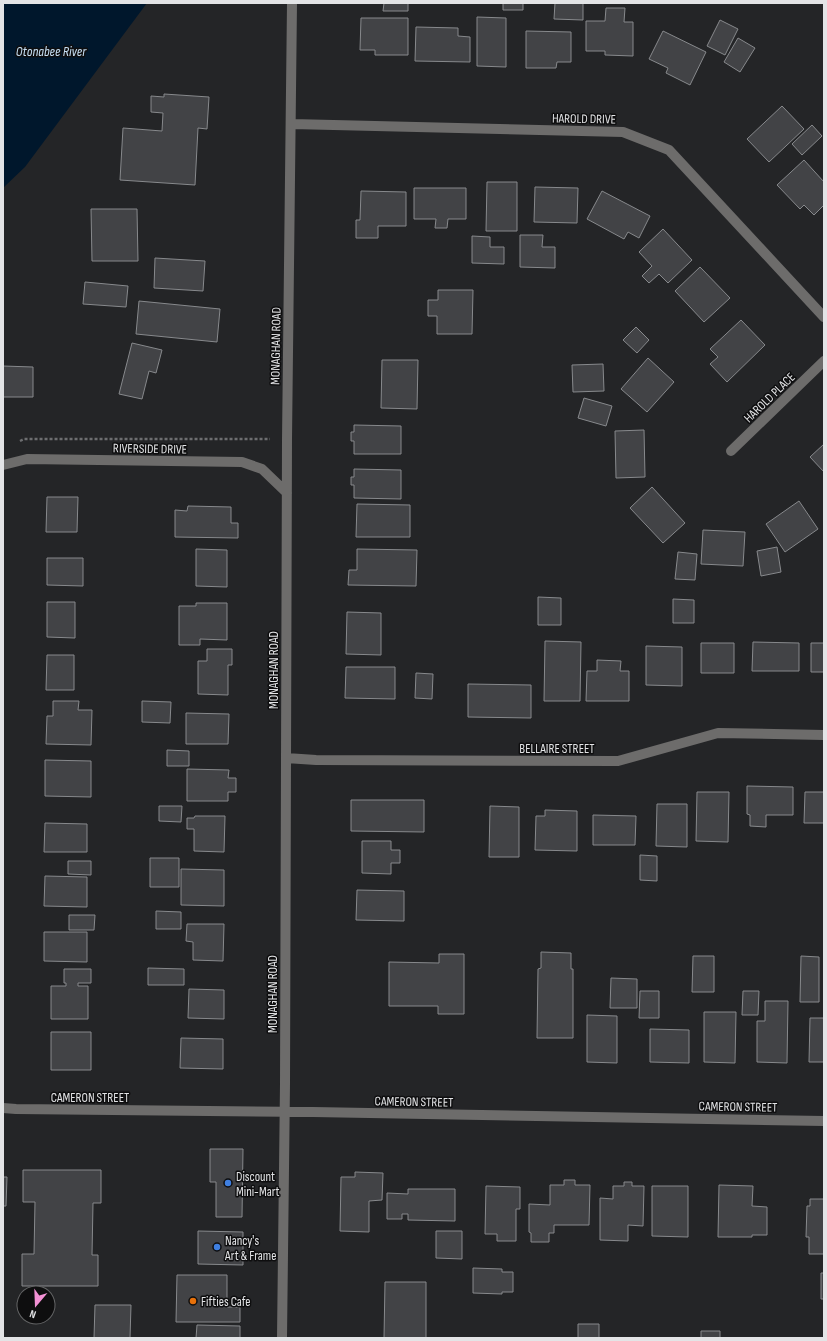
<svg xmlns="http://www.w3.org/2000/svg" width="827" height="1341" font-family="'Sofia Sans Condensed',sans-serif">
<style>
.water{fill:#00172c}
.building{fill:#424346;stroke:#87898c}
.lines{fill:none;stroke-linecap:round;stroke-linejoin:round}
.path{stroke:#6d6e70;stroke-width:2.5;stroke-dasharray:3 2;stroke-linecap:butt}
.minor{stroke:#6d6c6b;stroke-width:10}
.shop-dot{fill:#3f7fe0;stroke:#0e0e0f;stroke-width:1.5}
.food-dot{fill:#e8710a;stroke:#0e0e0f;stroke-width:1.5}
.labels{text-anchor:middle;stroke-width:3;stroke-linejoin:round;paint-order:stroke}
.street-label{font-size:13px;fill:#e3e4e6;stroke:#0e0e0f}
.poi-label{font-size:13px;fill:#e3e4e6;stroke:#0e0e0f;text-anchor:start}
.water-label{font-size:14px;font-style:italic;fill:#c7e0f5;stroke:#0e0e0f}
</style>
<rect width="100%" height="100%" fill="#242527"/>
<!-- water -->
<path class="water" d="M3 3H147L25 167 3 188Z"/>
<!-- building -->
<path class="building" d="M384 3H408V11H383Z
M503 3H523V10H503Z
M555 3H583V20L554 19Z
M606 8H625L624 22H633V56L605 55V51H586V21H605Z
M477 17 506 18V67L477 66Z
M361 18H408V55H375V50H360Z
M720 20 738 29 725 55 707 46Z
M416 27 458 28V36L470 37V62L415 61Z
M526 31 571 32V62H557L556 68H526Z
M663 31 706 52 690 85 666 73 668 68 649 59Z
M738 38 755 48 740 72 724 62Z
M164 94 209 97 207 129 198 128 195 185 120 180 123 128 162 131 163 113 151 112V96L164 97Z
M782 106 804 129 769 162 747 139Z
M812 125 822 136 802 155 792 144Z
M804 160 824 182V205L814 215 804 205 800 209 777 185Z
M487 182H517V231H486Z
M535 187 578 188 577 223 534 222Z
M414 188H466V219H448L447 228H435L436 219H414Z
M361 191 406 192V226H378V238H356V220H360Z
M602 191 650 216 639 238 628 232 624 239 587 219Z
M91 209H137L138 261H92Z
M663 229 692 260 668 283 659 274 649 283 642 276 652 266 639 252Z
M520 235H543L542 247H555V268L520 267Z
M472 236 490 237V247H504V264L472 263Z
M155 258 205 261 203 291 154 288Z
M700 267 730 298 704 322 675 291Z
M85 282 128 286 126 307 83 304Z
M438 290H473L472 334H437V316H428V300H438Z
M139 301 220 309 217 342 136 334Z
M741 320 765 345 727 382 710 364 718 357 710 349Z
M636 327 649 340 637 353 623 340Z
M132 343 162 350 156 373 149 371 142 399 119 394Z
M648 358 674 382 647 412 621 389Z
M382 360H418L417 409 381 408Z
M603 364 604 391 573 392 572 365Z
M3 366 33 367V397H3Z
M584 398 612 406 606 426 578 418Z
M354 425 401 426V454H354V441H351V432H354Z
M644 430 645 477 616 478 615 431Z
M824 444V472L810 457Z
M354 469 401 470V499L354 498V485H351V477H354Z
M652 487 685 523 663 543 630 508Z
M47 497H78L77 532H46Z
M799 501 818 529 785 552 766 524Z
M357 504 410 505V537H356Z
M188 506 231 507V523H238V538L175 537V510L187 511Z
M703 530 745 532 743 566 701 564Z
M777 547 781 572 761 576 757 551Z
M196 549 227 550V587L196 586Z
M357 549 417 550 416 586 348 585 349 570H357Z
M678 552 697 554 695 580 675 579Z
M47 558H83V586L47 585Z
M538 597 561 598V625H538Z
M673 599 694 600V623H673Z
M47 602H75V638L47 637Z
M196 603H227V640L200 639V645H179V606H196Z
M347 612 381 613V655L346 654Z
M545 641 581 642 580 701H544Z
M753 642 799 643V671H752Z
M701 643H734V673H701Z
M811 643H824V672H811Z
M646 646 682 647V686L646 685Z
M207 649H232V665H228V695L198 694V661H207Z
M47 655H74V690H46Z
M597 660 621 661 620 671H629V701H586L587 671H597Z
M346 667H395V699L345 698Z
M416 673 433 674 432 699 415 698Z
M468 684 531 685V718L468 717Z
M53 701H79L78 710H92L91 745 46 744 47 716H53Z
M142 701 171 702 170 723 142 722Z
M186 713 229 714 228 744H186Z
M167 750 189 751V766H167Z
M45 760 91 761V797L45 796Z
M187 769 229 770 228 778H236V792H228V801H187Z
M747 786 793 787V815H766V827L750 826V815L747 814Z
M697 792H729L728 842 696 841Z
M805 792H824V823H804Z
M351 800H424V832L351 831Z
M657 804H687V847L656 846Z
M159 806H182L181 822 159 821Z
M490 806 519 807V857H489Z
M545 810 577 811V851L535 850 536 816H545Z
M593 815 636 816 635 845H593Z
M195 816H225L224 852 194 851V829H187V818H194Z
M45 823 87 824V852H44Z
M362 841H391V850H400V863H391V874L362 873Z
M640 855 657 856V881L640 880Z
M150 858H179V887H150Z
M68 861H91V875L68 874Z
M181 869 224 870V906L181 905Z
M45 876 87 877V907L44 906Z
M357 890 404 891V921L356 920Z
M156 911 181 912V929H156Z
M69 915H95L94 930H69Z
M187 924H224L223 961 193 960V942L186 941Z
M44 932H87V962L44 961Z
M541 952 571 953V969H573V1038H537L538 969 541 968Z
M439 954H464V1014H438V1006H389V962L439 963Z
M693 956H714V992H692Z
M801 956 819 957V1002H800Z
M148 968 184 969V985H148Z
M64 969H91V983H78V986H88V1019H51V986H66V983H64Z
M611 978 637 979V1008H610Z
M189 989 224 990V1019L188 1018Z
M640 991H659V1018H639Z
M743 991H759L758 1015H742Z
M765 1001H788L787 1063 757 1062V1021H765Z
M704 1012H736L735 1063 704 1062Z
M587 1015 617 1016V1063L587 1062Z
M810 1018H824V1062H809Z
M650 1029 689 1030V1063L650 1062Z
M51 1032H91V1070H51Z
M181 1038 223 1039V1069L180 1068Z
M210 1149H243L242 1217H216V1182H210Z
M23 1170H101V1203H93L92 1255H98V1286H22V1254H34L35 1202H23Z
M355 1172 383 1173 382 1200 369 1201V1232L340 1231 341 1177H355Z
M3 1177H7L6 1206H3Z
M564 1180H575V1185H590L589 1225H554V1233H549V1242H531V1233L529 1232V1204L550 1205V1185H564Z
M624 1182H632V1186H644L643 1226 628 1225V1241L600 1240V1198L613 1199V1186H624Z
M719 1185 753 1186 752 1206 767 1207V1235H752V1237H718Z
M486 1186 520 1187V1209H516V1241H497V1234H485Z
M652 1186H688V1237L652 1236Z
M408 1189H455V1221L408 1220V1214H402V1219H387V1193L408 1194Z
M810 1199H824V1254H809V1237H806L807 1206H810Z
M198 1231 243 1232V1265L198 1264Z
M436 1231H462V1259L436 1258Z
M473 1268 502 1269V1272H513V1292H502V1294L473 1293Z
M821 1273H824V1299H821Z
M177 1275H227V1307H240V1322H176Z
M385 1282H426V1338H384Z
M95 1305H131L130 1338H94Z
M578 1324H599V1338H578Z
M197 1325 240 1326V1338H196Z
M701 1331H720V1338H701Z"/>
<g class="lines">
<!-- path -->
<path class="path" d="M20 441 24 439H270"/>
<!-- minor -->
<path class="minor" d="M292 124 623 132 669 150 824 317
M731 451 824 361
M3 465 27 459 242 462 262 469 287 493
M286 758 316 760 618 761 718 733 824 735
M3 1108 16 1109 313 1112 824 1121
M282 1338 285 1084 287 440 292 3"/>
</g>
<!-- markers -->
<g class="shop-dot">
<circle cx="228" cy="1183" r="4"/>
<circle cx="217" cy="1247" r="4"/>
</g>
<circle class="food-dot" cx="193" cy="1301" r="4"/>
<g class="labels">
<!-- street labels -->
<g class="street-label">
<text transform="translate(584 118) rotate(1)" y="5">HAROLD DRIVE</text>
<text transform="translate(275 346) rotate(-89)" y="5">MONAGHAN ROAD</text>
<text transform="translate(769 397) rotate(-44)" y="5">HAROLD PLACE</text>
<text transform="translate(150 448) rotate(1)" y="5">RIVERSIDE DRIVE</text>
<text transform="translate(273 670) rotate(-90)" y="5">MONAGHAN ROAD</text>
<text x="557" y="753">BELLAIRE STREET</text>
<text transform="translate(272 994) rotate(-90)" y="5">MONAGHAN ROAD</text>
<text x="90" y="1102">CAMERON STREET</text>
<text transform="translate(414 1101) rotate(1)" y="5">CAMERON STREET</text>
<text transform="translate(738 1106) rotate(1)" y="5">CAMERON STREET</text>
</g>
<!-- poi labels -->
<g class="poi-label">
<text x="236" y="1181">Discount<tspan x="236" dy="15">Mini-Mart</tspan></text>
<text x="225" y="1245">Nancy's<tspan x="225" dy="15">Art &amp; Frame</tspan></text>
<text x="201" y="1306">Fifties Cafe</text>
</g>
<!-- water labels -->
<g class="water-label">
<text x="51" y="56">Otonabee River</text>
</g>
</g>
<!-- border -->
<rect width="827" height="1341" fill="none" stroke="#e3e4e6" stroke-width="8"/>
<!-- north arrow -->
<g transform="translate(36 1305) rotate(199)"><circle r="19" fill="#0e0e0f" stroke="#636465"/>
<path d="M0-3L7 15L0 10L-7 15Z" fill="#f391d5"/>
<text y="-6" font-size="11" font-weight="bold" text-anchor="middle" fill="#e3e4e6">N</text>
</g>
</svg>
